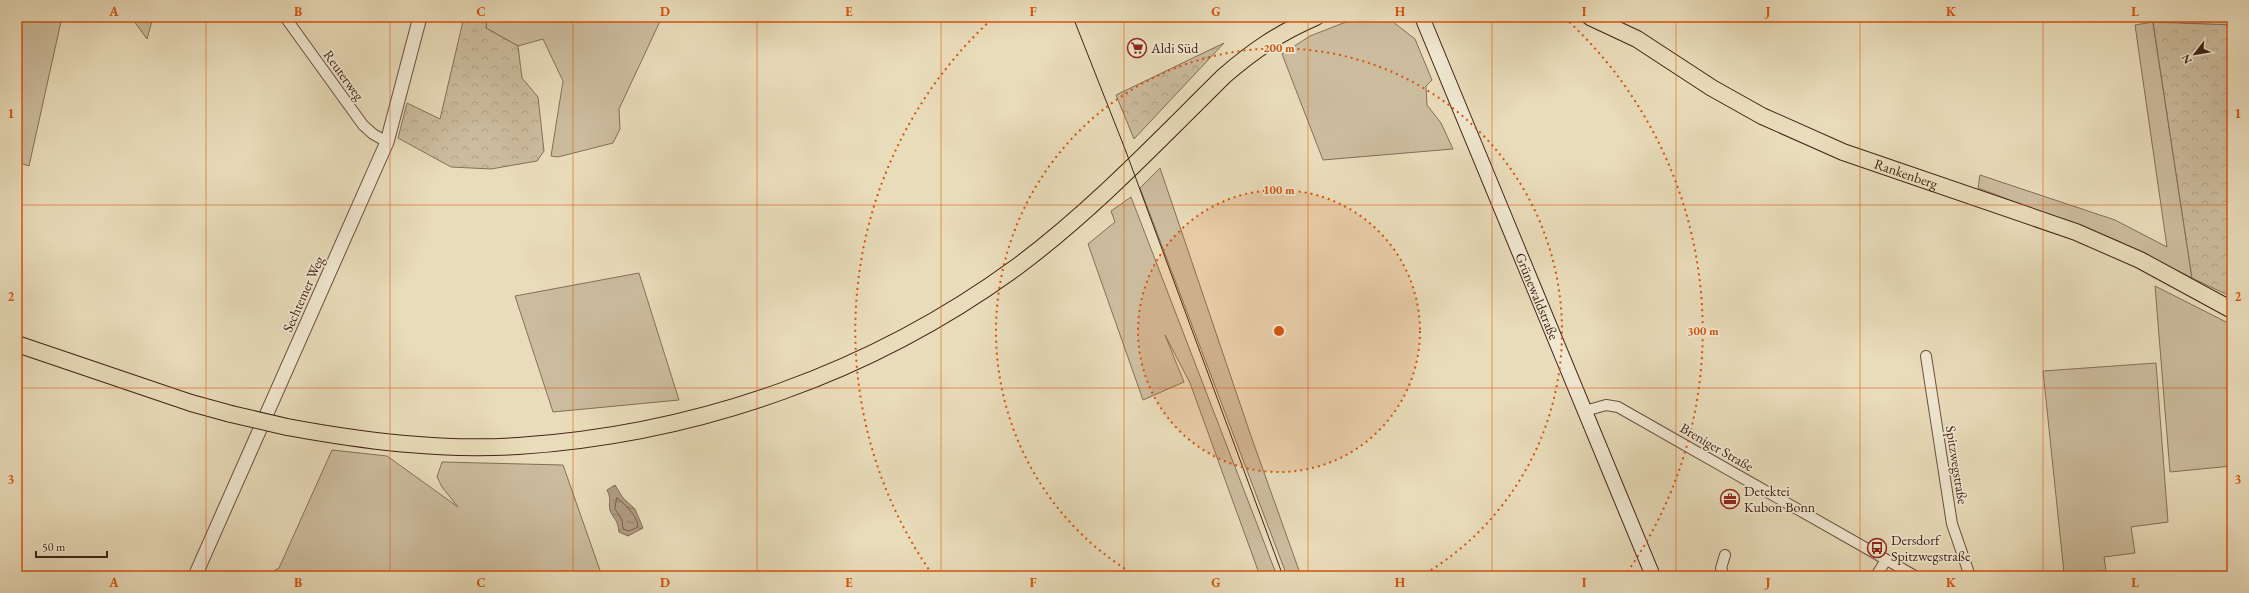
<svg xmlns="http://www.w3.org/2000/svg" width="2249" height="593" font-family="'EB Garamond',serif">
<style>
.grass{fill:#ccbc9e;stroke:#866e5a}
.forest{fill:url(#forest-crowns);stroke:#866e5a}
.water{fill:url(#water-ripples);stroke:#836b56}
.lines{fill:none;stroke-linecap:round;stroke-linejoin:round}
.shore{stroke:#785e4c;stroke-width:1}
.minor-casing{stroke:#6a503e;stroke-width:12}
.tertiary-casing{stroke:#6a503e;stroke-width:15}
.secondary-casing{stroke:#402115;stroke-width:16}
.primary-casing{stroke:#402115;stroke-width:18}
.minor{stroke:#f1e8d2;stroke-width:10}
.tertiary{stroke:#f1e8d2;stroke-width:13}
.secondary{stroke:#f1e8d2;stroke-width:14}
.primary{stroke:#e9dcba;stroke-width:16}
.tram{stroke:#402115;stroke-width:1}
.primary-bridge-casing{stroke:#402115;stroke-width:18;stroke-linecap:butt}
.primary-bridge{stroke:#e9dcba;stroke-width:16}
.grid{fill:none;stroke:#d7530d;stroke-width:1;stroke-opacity:0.55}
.ring{fill:none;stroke:#d7530d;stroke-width:2;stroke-dasharray:2 4}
.labels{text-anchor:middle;stroke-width:3.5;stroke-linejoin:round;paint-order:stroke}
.poi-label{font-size:14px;fill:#402115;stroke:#f1e8d2;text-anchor:start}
.street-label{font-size:14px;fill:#402115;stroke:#f1e8d2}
.centre{fill:#d7530d;stroke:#f1e8d2;stroke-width:2}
.ring-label{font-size:12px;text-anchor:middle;font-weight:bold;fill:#d7530d;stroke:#f1e8d2;stroke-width:3.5;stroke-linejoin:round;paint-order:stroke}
.neatline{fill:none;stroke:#d7530d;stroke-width:1.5}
.grid-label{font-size:13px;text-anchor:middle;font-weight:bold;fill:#d7530d}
</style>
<defs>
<pattern id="forest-crowns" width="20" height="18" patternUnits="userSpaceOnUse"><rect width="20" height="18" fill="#ccbc9e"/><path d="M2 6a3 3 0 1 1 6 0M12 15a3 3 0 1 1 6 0" fill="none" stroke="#b0a187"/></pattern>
<pattern id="water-ripples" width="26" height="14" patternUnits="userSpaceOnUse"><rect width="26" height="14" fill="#b09c82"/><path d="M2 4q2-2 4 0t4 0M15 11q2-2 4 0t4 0" fill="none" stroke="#917f69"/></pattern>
</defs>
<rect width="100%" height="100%" fill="#e9dcba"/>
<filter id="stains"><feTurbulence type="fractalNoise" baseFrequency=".005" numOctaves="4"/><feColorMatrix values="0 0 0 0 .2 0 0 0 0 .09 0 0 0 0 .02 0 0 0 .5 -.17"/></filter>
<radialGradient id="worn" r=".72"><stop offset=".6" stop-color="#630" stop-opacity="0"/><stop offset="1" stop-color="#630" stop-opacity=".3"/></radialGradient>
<!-- grass -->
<path class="grass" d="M17 17H62L29 166 17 162Z
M131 17H153L147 39Z
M487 17H662L619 109 620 129 613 143 558 157 551 156 563 81 543 39 518 46 486 28Z
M2152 17H2232V25L2153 23 2192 278 2118 241 1978 188 1980 175 2115 220 2167 247 2135 25 2153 22Z
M1388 18 1415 39 1432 80 1426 86 1427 105 1441 123 1453 149 1323 160 1282 54 1310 36 1351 20Z
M1160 168 1252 439 1301 576H1287L1140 188Z
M1131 197 1277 576H1260L1190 383 1165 335 1184 382 1143 400 1088 244 1115 222 1111 211Z
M639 273 679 400 553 412 515 296Z
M2155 286 2232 325V466L2170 472Z
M2156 363 2168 522 2131 527 2135 553 2104 557 2106 571 2064 573 2043 371Z
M332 450 387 456 458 507 442 487 437 477 442 462 563 465 602 576H265L279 568Z"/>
<!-- forest -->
<path class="forest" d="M464 17H487L486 28 518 46 522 78 538 97 544 151 537 161 491 169 451 167 398 138 407 103 440 119Z
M2153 22 2232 25V297L2192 278Z
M1224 43 1134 139 1116 95Z"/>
<!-- water -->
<path class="water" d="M615 485 623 498 635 509 643 528 628 536 619 532C618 519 613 519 610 510 608 502 612 500 607 490Z"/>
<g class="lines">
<!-- shore -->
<path class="shore" d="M617 498C625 504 638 516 638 527L629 531 623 529 622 520 615 509Z"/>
<!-- minor casing -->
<g class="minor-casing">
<path id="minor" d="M285 17 363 125 373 134 387 142
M1926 356 1952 524 1970 576
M1585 411 1606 405 1618 407 1915 576
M1724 576 1721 568 1725 555
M1876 576 1886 560"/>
</g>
<!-- tertiary casing -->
<g class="tertiary-casing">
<path id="tertiary" d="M195 576 387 142 420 17"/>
</g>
<!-- secondary casing -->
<g class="secondary-casing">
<g id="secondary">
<path id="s1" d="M1422 17 1653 576"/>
</g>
</g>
<!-- primary casing -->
<g class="primary-casing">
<g id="primary">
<path id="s2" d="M1590 17 1637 39 1712 88 1762 116 1843 152 2076 232 2140 260 2232 310"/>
<path d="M17 344 191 403 231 414"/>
<path d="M287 427C363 441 441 451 518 446 698 434 872 373 1018 266 1093 210 1158 141 1224 76 1254 50 1279 33 1316 17"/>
</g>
</g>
<!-- minor -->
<use href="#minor" class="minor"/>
<!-- tertiary -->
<use href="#tertiary" class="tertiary"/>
<!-- secondary -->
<use href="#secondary" class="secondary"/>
<!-- primary -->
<use href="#primary" class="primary"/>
<!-- tram -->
<path class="tram" d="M1073 17 1125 149 1283 576"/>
<!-- primary-bridge casing -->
<g class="primary-bridge-casing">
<path id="primary-bridge" d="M231 414 287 427"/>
</g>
<!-- primary-bridge -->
<use href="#primary-bridge" class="primary-bridge"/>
</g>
<!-- grid -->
<path class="grid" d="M206 17V576M390 17V576M573 17V576M757 17V576M941 17V576M1124 17V576M1308 17V576M1492 17V576M1676 17V576M1860 17V576M2043 17V576M17 205H2232M17 388H2232"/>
<!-- distance rings -->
<circle cx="1279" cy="331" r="141" fill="#d7530d" fill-opacity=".12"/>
<g class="ring">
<circle cx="1279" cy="331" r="141"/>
<path d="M1135 575A283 283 0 1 1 1423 575"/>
<path d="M932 574A424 424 0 0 1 993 18M1565 18A424 424 0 0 1 1626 574"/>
</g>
<!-- icons -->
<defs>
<g id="supermarket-ring" transform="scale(1)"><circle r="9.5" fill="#f1e8d2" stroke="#8f2418" stroke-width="1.5"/><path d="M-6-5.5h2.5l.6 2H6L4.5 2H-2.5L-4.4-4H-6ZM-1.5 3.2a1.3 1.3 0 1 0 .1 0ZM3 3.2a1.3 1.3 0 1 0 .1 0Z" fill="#8f2418"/></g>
<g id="office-ring" transform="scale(1)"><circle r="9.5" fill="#f1e8d2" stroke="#8f2418" stroke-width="1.5"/><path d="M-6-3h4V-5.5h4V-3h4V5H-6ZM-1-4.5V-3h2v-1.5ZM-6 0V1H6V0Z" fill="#8f2418"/></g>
<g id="bus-ring" transform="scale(1)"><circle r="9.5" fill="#f1e8d2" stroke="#8f2418" stroke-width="1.5"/><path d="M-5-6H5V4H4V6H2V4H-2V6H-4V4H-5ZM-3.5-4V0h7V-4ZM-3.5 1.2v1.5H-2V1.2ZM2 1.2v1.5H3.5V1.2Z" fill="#8f2418"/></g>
</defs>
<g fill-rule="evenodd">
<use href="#supermarket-ring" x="1137" y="48"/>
<use href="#office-ring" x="1730" y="499"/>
<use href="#bus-ring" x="1877" y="548"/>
</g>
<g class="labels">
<!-- poi labels -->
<g class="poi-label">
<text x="1151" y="53">Aldi Süd</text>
<text x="1744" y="496">Detektei<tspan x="1744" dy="16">Kubon Bonn</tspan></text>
<text x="1891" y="545">Dersdorf<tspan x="1891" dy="16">Spitzwegstraße</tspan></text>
</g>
<!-- street labels -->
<g class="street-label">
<text transform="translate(344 75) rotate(54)" y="5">Reuterweg</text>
<text dy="5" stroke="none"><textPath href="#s2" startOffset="354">Rankenberg</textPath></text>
<text transform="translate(303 294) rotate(-66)" y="5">Sechtemer Weg</text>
<text dy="5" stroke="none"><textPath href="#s1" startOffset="302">Grünewaldstraße</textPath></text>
<text transform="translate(1717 447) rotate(30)" y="5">Breniger Straße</text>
<text transform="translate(1957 465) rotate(81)" y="5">Spitzwegstraße</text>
</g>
</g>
<circle cx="1279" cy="331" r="6" class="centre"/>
<g class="ring-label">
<text x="1279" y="52">200 m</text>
<text x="1279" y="194">100 m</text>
<text x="1703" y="335">300 m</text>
</g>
<!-- margin -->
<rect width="2249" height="593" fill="none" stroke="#e9dcba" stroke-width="44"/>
<!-- north arrow -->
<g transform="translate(2195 54) rotate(239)" stroke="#f1e8d2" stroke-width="3" paint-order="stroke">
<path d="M0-3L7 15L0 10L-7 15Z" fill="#402115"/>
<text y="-6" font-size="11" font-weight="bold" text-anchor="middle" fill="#402115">N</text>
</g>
<!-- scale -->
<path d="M36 551v6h71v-6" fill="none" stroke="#402115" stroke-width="2"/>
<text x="42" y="551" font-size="12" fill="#402115" stroke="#f1e8d2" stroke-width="3" paint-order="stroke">50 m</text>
<rect x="22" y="22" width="2205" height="549" class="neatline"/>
<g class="grid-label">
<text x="114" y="16">A</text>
<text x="298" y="16">B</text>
<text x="481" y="16">C</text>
<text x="665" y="16">D</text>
<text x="849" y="16">E</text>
<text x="1033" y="16">F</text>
<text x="1216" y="16">G</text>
<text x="1400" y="16">H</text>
<text x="1584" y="16">I</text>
<text x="1768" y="16">J</text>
<text x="1951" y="16">K</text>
<text x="2135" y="16">L</text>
<text x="11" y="118">1</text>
<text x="2238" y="118">1</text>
<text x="11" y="301">2</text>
<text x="2238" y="301">2</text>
<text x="11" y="484">3</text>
<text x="2238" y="484">3</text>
<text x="114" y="587">A</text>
<text x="298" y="587">B</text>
<text x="481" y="587">C</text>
<text x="665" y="587">D</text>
<text x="849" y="587">E</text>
<text x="1033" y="587">F</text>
<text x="1216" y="587">G</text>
<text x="1400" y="587">H</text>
<text x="1584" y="587">I</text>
<text x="1768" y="587">J</text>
<text x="1951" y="587">K</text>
<text x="2135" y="587">L</text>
</g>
<rect width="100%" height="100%" filter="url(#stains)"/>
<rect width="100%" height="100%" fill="url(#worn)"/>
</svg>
